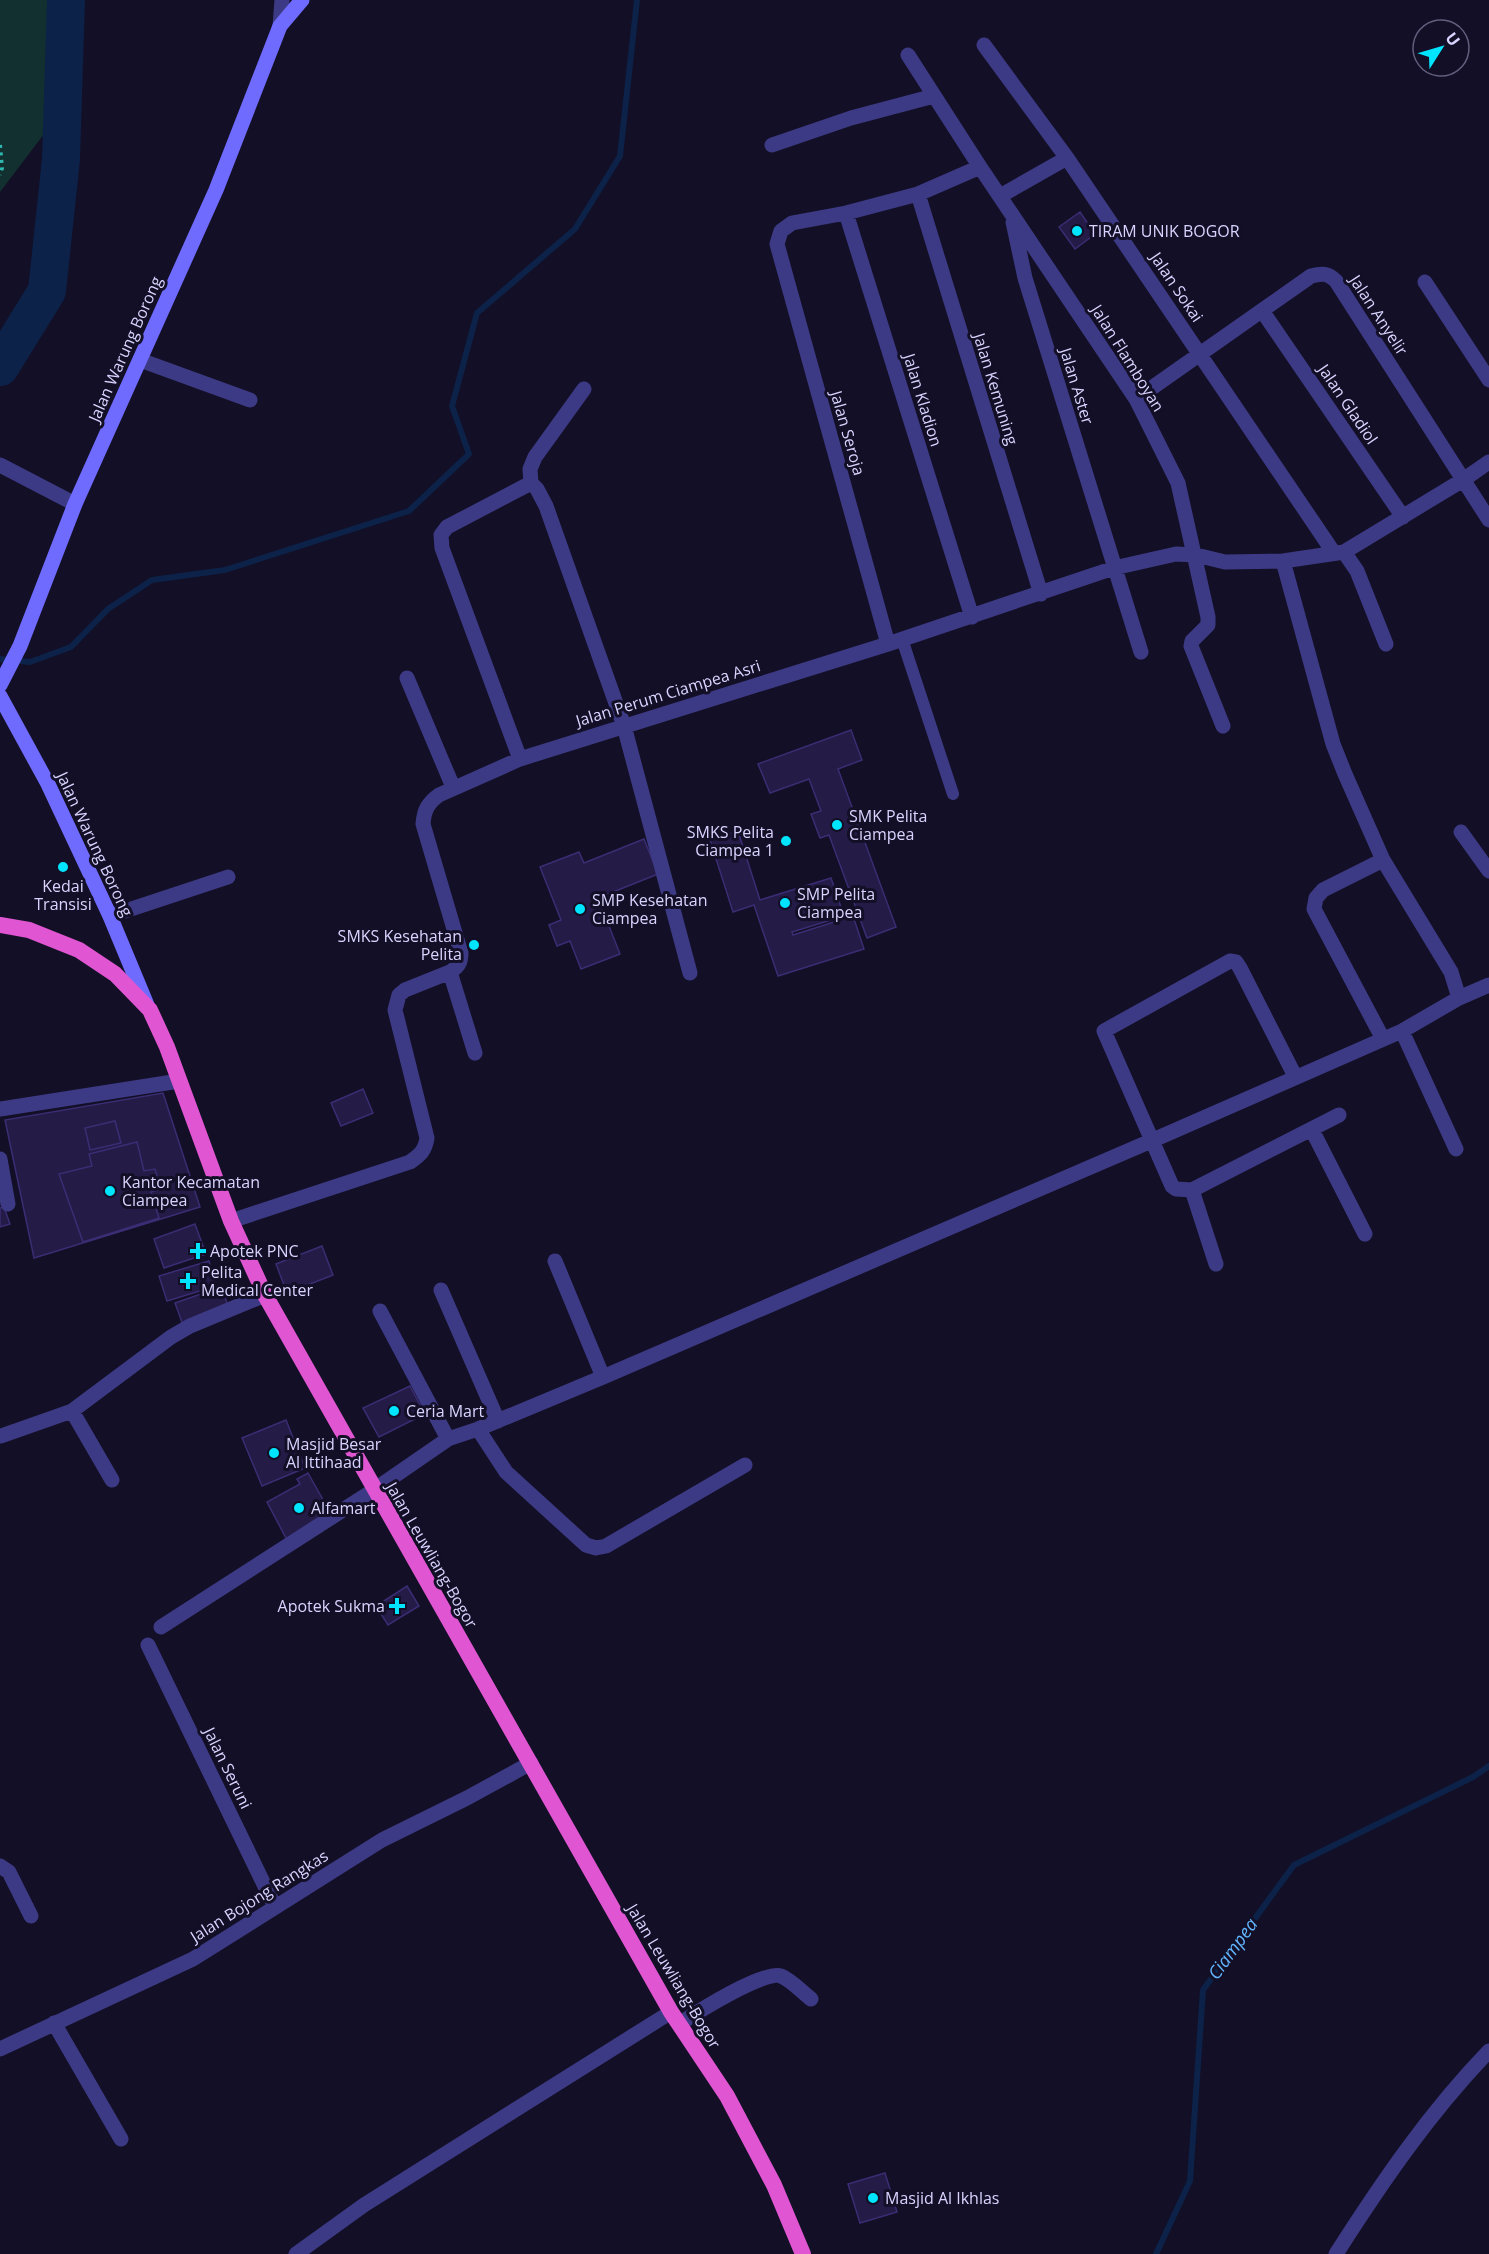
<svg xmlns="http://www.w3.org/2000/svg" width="1489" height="2254" font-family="'Open Sans',sans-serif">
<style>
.green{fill:#12302f}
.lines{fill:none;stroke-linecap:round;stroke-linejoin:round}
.stream{stroke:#0c2248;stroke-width:6}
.river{stroke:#0c2248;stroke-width:38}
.building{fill:#241b47;stroke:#3b2d73;stroke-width:1.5}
.path{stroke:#2fb8b0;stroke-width:4;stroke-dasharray:3 4.5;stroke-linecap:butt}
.service{stroke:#3d3a85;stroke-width:12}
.minor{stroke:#3d3a85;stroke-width:15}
.secondary{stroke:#6f6bff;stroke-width:15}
.trunk{stroke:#e055d1;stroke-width:16}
.poi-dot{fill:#00e5ff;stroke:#130f26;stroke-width:2}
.labels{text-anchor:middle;stroke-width:6;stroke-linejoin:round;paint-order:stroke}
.poi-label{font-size:16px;fill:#d9d4ff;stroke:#130f26;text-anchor:start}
.street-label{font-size:16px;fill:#d9d4ff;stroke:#130f26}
.water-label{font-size:18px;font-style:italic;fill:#62b6ff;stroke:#130f26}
</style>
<rect width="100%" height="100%" fill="#130f26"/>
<!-- green -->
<path class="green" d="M0 0H65L66 3 47 130 0 192Z"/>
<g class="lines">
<!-- stream -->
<path class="stream" d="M0 659 30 662 71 647 108 609 152 580 225 570 409 511 469 454 452 406 477 313 575 229 620 156 637 0
M1156 2254 1190 2181 1203 1990 1294 1865 1473 1777 1489 1766"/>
<!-- river -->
<path class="river" d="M0 367 47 291 61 159 66 0"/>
</g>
<!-- building -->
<path class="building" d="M1080 212 1095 234 1075 249 1059 227Z
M851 730 862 760 838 769 896 927 867 938 829 835 820 838 811 814 821 811 809 779 770 793 758 764Z
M738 831 760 900 831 878 844 916 792 932 793 935 853 916 864 949 778 976 754 905 733 912 710 840Z
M644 839 658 874 598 898 620 954 581 969 570 941 557 946 549 925 561 920 540 867 579 852 584 863Z
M363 1089 373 1113 341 1126 331 1103Z
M163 1093 200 1207 34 1258 5 1120Z
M115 1121 121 1143 90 1150 85 1128Z
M137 1142 144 1171 155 1169 161 1189 151 1192 159 1218 83 1242 59 1174 92 1166 89 1154Z
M4 1207 10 1224 0 1227V1208Z
M195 1224 206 1254 164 1268 154 1239Z
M322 1246 333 1275 287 1293 276 1264Z
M209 1261 216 1286 167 1301 159 1276Z
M221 1287 229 1308 183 1325 175 1303Z
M410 1386 425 1414 379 1437 363 1408Z
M286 1420 305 1468 262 1486 242 1438Z
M308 1473 331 1514 287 1540 267 1502 300 1484 297 1479Z
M407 1586 419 1606 388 1625 376 1606Z
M885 2173 897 2212 860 2223 848 2184Z"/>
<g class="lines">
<!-- path -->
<path class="path" d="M0 145 2 168 0 175"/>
<!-- service -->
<path class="service" d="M902 639 953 794"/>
<!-- minor -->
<path class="minor" d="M280 26 282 0
M984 45 1067 158 1334 553
M908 55 980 167 1136 399 1178 483 1208 617V625L1192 641 1191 646 1223 726
M772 145 851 118 934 96
M918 194 1041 594
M1000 196 1067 158
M846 213 972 617
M1013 222 1025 278 1141 652
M1425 282 1489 380
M1263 312 1403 517
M140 360 250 400
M1136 399 1311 276C1322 273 1328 273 1336 281L1489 520
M0 465 75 504
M531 483 530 469 535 457 584 389
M1344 552 1357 571 1386 644
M888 644 777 244 781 231 792 223 846 213 918 194 980 167
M407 678 453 787
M520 759 442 548 441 535 447 527 531 483 537 489 546 506 624 726 690 973
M1461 832 1489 871
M1383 860 1323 890 1316 898 1314 909 1383 1039
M110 916 228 877
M450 972 475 1053
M1459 998 1489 985
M1402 1031 1456 1149
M0 1109 179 1081
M1312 1130 1365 1234
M0 1159 8 1204
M1192 1190 1339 1115
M231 1221 410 1162C420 1155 425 1151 427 1138L395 1010 399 995 405 990 450 972C458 967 461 963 461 953L423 824C424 810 428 803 439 795L520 759 888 644 1114 568 1176 554 1196 555 1225 562 1283 561 1344 552 1463 480 1489 462
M555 1261 603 1377
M1216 1264 1192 1190 1176 1189 1172 1186 1104 1031 1230 961 1236 962 1240 968 1295 1076
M441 1290 498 1421
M380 1311 448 1439
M72 1411 112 1480
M478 1429 506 1472 586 1545 596 1548 606 1546 745 1465
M1 1436 72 1411 171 1337 190 1326 265 1295
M161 1627 374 1490 448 1439 478 1429 603 1377 1151 1141 1402 1031 1459 998 1451 972 1383 860 1345 774 1333 744 1283 561
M148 1645 275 1907
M0 1866 9 1872 31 1916
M54 2023 121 2139
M679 2024C696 2013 764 1970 781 1976 791 1980 802 1992 811 1999
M0 2049 193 1959 382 1840 467 1798 531 1763
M296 2254 364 2205 671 2012
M1336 2254C1382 2182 1430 2112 1489 2051"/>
<!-- secondary -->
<path class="secondary" d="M0 685 20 646 75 504 216 190 280 26 302 0
M0 696 48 784 110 916 147 1005"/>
<!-- trunk -->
<path class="trunk" d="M0 925 29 930 79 950 115 974 150 1010 167 1047 231 1221 265 1295 671 2012 727 2096 774 2185 803 2254"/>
</g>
<!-- markers -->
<g class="poi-dot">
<circle cx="1077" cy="231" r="6"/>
<circle cx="837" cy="825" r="6"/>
<circle cx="786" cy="841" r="6"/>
<circle cx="63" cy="867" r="6"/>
<circle cx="785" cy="903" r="6"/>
<circle cx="580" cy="909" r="6"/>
<circle cx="474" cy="945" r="6"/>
<circle cx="110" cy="1191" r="6"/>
<path d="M195 1242h6v6h6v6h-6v6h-6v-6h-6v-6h6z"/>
<path d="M185 1272h6v6h6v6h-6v6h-6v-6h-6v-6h6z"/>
<circle cx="394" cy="1411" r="6"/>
<circle cx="274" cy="1453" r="6"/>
<circle cx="299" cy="1508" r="6"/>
<path d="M394 1597h6v6h6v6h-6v6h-6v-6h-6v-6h6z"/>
<circle cx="873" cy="2198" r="6"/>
</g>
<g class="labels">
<!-- poi labels -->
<g class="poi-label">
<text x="1089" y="237">TIRAM UNIK BOGOR</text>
<text x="849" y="822">SMK Pelita<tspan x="849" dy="18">Ciampea</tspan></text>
<text x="774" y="838" text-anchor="end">SMKS Pelita<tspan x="774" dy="18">Ciampea 1</tspan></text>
<text x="63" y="892" text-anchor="middle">Kedai<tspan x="63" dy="18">Transisi</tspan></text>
<text x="797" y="900">SMP Pelita<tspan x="797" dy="18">Ciampea</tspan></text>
<text x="592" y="906">SMP Kesehatan<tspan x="592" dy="18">Ciampea</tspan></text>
<text x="462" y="942" text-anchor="end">SMKS Kesehatan<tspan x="462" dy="18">Pelita</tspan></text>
<text x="122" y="1188">Kantor Kecamatan<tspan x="122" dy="18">Ciampea</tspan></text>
<text x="210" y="1257">Apotek PNC</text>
<text x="201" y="1278">Pelita<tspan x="201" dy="18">Medical Center</tspan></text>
<text x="406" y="1417">Ceria Mart</text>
<text x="286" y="1450">Masjid Besar<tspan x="286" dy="18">Al Ittihaad</tspan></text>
<text x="311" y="1514">Alfamart</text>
<text x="385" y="1612" text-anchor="end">Apotek Sukma</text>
<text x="885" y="2204">Masjid Al Ikhlas</text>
</g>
<!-- street labels -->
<g class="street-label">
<text transform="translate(1177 287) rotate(56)" y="6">Jalan Sokai</text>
<text transform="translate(1379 315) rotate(57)" y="6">Jalan Anyelir</text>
<text transform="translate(125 349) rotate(-66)" y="6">Jalan Warung Borong</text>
<text transform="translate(1128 358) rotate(58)" y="6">Jalan Flamboyan</text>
<text transform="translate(1077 386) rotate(73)" y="6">Jalan Aster</text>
<text transform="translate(996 389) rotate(73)" y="6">Jalan Kemuning</text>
<text transform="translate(923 400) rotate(73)" y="6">Jalan Kladion</text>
<text transform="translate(1348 404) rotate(56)" y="6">Jalan Gladiol</text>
<text transform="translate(848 433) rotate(74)" y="6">Jalan Seroja</text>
<text transform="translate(668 693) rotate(-17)" y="6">Jalan Perum Ciampea Asri</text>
<text transform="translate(95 844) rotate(65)" y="6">Jalan Warung Borong</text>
<text transform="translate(432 1555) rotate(60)" y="6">Jalan Leuwliang-Bogor</text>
<text transform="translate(228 1768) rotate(64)" y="6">Jalan Seruni</text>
<text transform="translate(259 1896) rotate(-32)" y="6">Jalan Bojong Rangkas</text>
<text transform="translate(674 1976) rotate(59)" y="6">Jalan Leuwliang-Bogor</text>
</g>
<!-- water labels -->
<g class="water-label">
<text transform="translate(1233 1949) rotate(-54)" y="6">Ciampea</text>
</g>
</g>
<!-- north arrow -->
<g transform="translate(1441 48) rotate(53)"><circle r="28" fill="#130f26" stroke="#625e7d" stroke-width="1.5"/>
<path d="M0-4.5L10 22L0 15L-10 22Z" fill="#00e5ff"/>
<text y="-9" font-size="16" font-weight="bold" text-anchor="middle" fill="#d9d4ff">U</text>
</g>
</svg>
